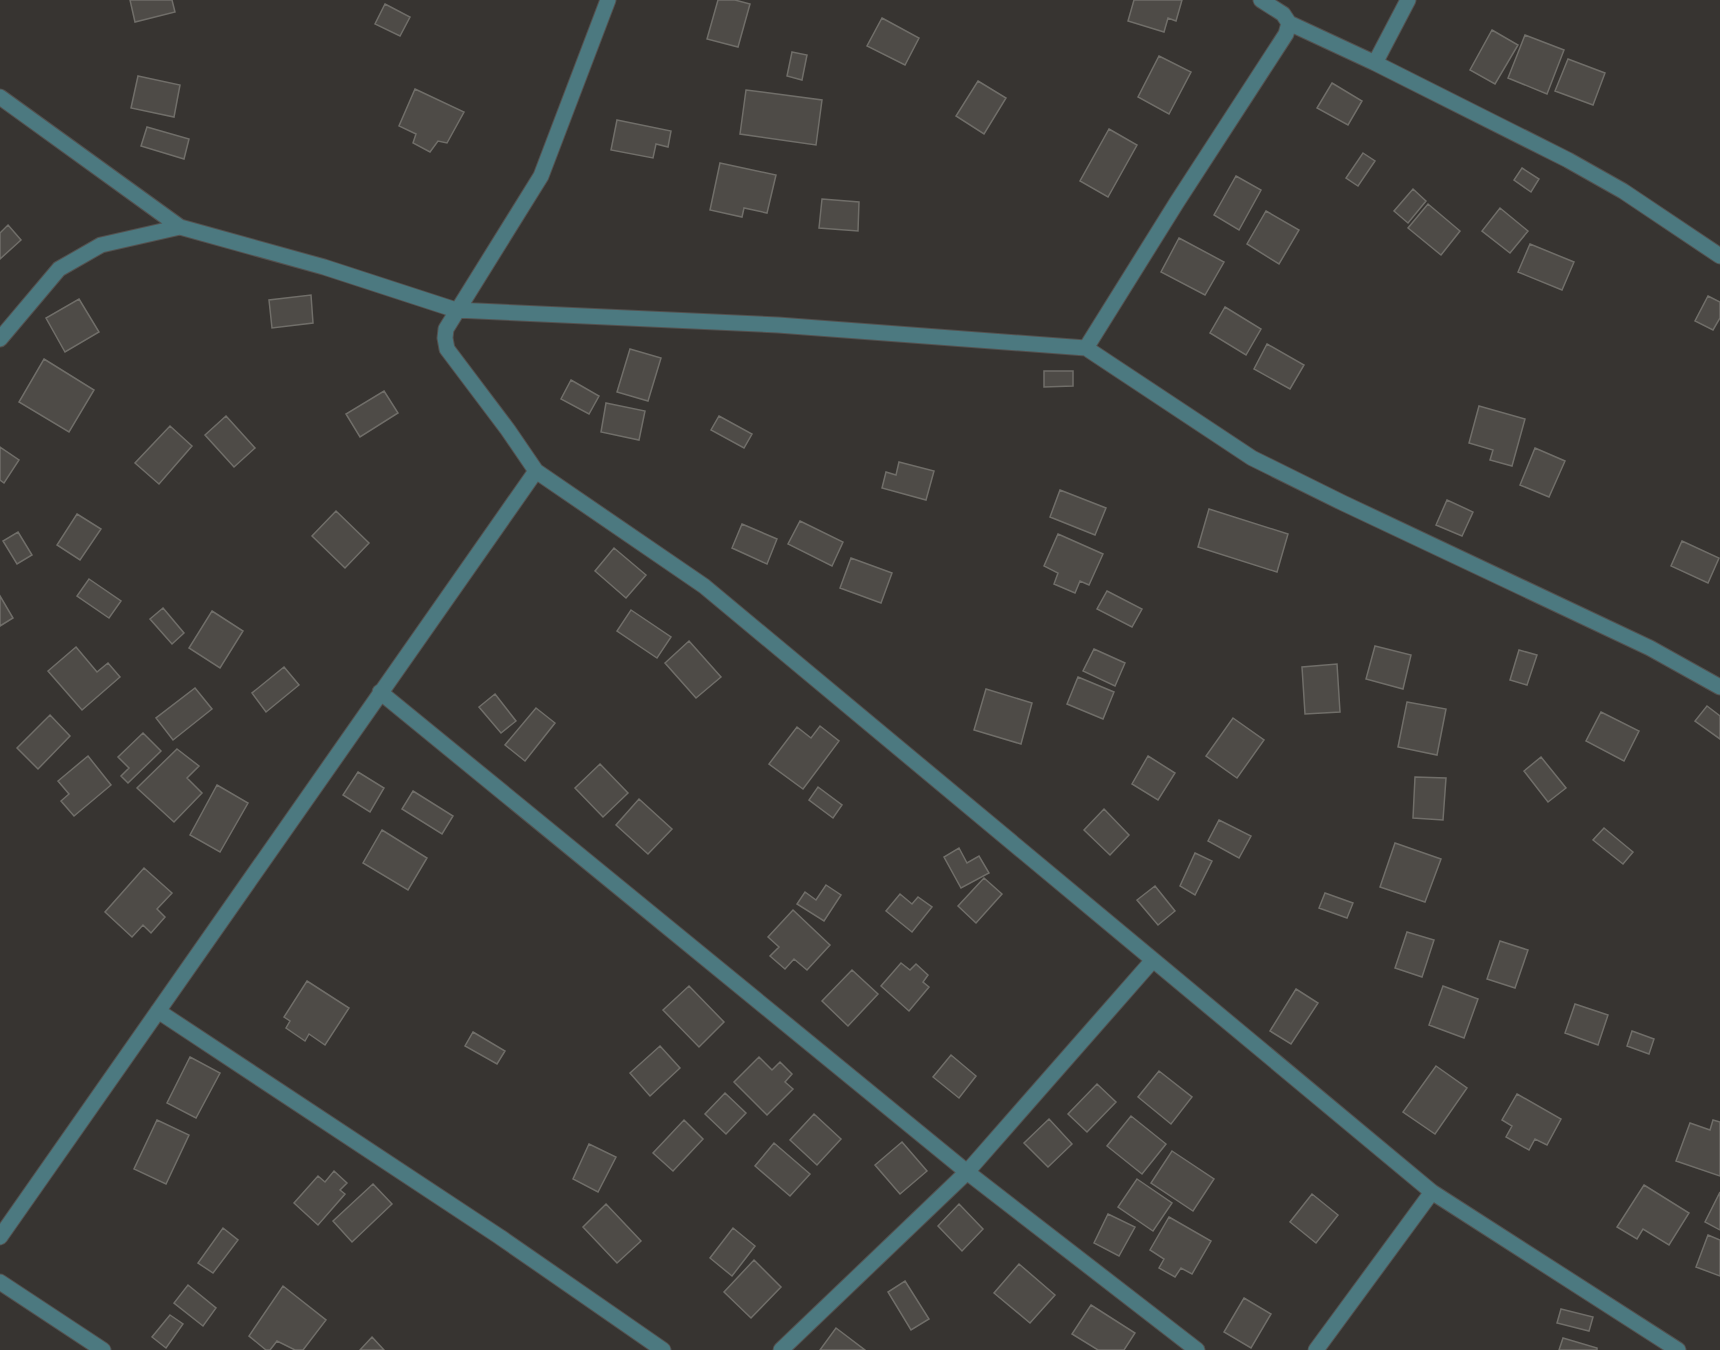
<svg xmlns="http://www.w3.org/2000/svg" width="1720" height="1350" font-family="Rubik,sans-serif">
<style>
.building{fill:#4e4b47;stroke:#706e69;stroke-width:1.5}
.lines{fill:none;stroke-linecap:round;stroke-linejoin:round}
.minor-casing{stroke:#54514f;stroke-width:17}
.minor{stroke:#4c7980;stroke-width:15}
</style>
<rect width="100%" height="100%" fill="#373431"/>
<!-- building -->
<path class="building" d="M130 0H172L175 12 135 22Z
M718 0H735L750 4 738 47 707 39Z
M1134 0H1182L1176 21 1168 18 1164 32 1128 21Z
M385 4 410 17 400 36 375 24Z
M882 18 919 38 905 65 867 46Z
M1492 30 1518 45 1495 84 1470 70Z
M1525 35 1564 50 1547 94 1508 78Z
M792 52 807 55 802 80 787 76Z
M1159 56 1191 72 1169 114 1138 97Z
M1568 59 1605 73 1593 105 1555 91Z
M138 76 180 85 174 117 131 108Z
M978 81 1006 98 984 134 956 116Z
M1332 83 1362 101 1348 125 1317 108Z
M415 89 464 112 447 143 438 141 430 152 413 143 416 134 399 126Z
M746 90 822 100 816 145 740 134Z
M617 120 671 131 668 147 656 144 653 158 611 150Z
M147 127 189 139 184 159 141 146Z
M1109 129 1137 145 1108 197 1080 181Z
M1363 153 1375 161 1358 186 1346 178Z
M720 163 776 175 767 213 744 208 742 217 710 210Z
M1522 168 1539 179 1531 192 1514 180Z
M1236 176 1261 190 1239 230 1214 215Z
M1413 189 1426 201 1408 223 1394 211Z
M822 199 859 202 858 231 819 228Z
M1428 204 1460 231 1441 255 1408 228Z
M1500 208 1528 231 1510 253 1482 231Z
M1266 211 1299 230 1279 264 1247 244Z
M8 225 21 240 0 259V233Z
M1179 238 1224 262 1205 295 1161 272Z
M1530 244 1574 262 1562 290 1518 272Z
M311 295 313 323 272 328 269 300Z
M1708 296 1720 302V318L1713 330 1695 321Z
M79 299 99 332 65 352 46 318Z
M1225 307 1261 329 1246 355 1210 333Z
M1267 344 1304 365 1290 389 1254 369Z
M630 349 661 358 648 401 617 392Z
M44 359 94 390 69 432 19 402Z
M1044 371H1073V386L1044 387Z
M571 380 599 396 589 414 561 399Z
M384 391 398 413 360 437 346 414Z
M606 403 645 411 639 440 601 432Z
M1479 406 1525 419 1512 466 1490 460 1493 450 1469 443Z
M226 416 255 448 234 467 205 435Z
M719 416 752 434 744 448 711 430Z
M170 426 192 446 159 484 135 463Z
M0 447 19 460 4 483 0 480Z
M1535 448 1565 461 1549 497 1520 485Z
M899 462 934 471 926 500 882 488 886 472 896 475Z
M1060 490 1106 508 1095 535 1050 517Z
M1447 500 1473 512 1462 536 1436 525Z
M1209 509 1288 534 1277 572 1198 547Z
M336 511 369 543 345 568 312 536Z
M77 514 101 529 80 560 57 545Z
M800 521 843 542 832 566 788 544Z
M742 524 777 539 767 564 732 548Z
M18 532 32 555 17 564 3 541Z
M1058 534 1103 554 1089 585 1080 581 1075 593 1054 584 1058 573 1044 566Z
M1682 541 1719 558 1708 583 1671 566Z
M614 548 646 575 626 598 595 571Z
M851 558 892 573 881 603 840 588Z
M89 579 121 601 109 618 77 596Z
M1107 591 1142 609 1132 627 1097 609Z
M0 596 13 618 0 626Z
M163 608 184 633 172 644 150 619Z
M631 610 671 637 657 658 617 631Z
M212 611 243 631 220 668 189 648Z
M689 641 721 677 696 698 665 663Z
M1375 646 1411 655 1403 689 1366 679Z
M76 647 97 672 108 663 120 677 82 710 48 671Z
M1094 649 1125 663 1115 686 1083 671Z
M1519 650 1537 655 1527 685 1510 680Z
M1337 664 1340 712 1305 714 1302 667Z
M284 667 299 685 266 712 252 693Z
M1078 677 1114 692 1103 719 1067 704Z
M195 688 212 709 173 740 156 718Z
M986 689 1032 703 1021 744 974 730Z
M495 694 516 721 501 733 479 707Z
M1407 702 1446 709 1437 755 1398 747Z
M1707 706 1720 716V739L1695 721Z
M536 708 555 723 525 761 505 745Z
M1601 712 1639 731 1624 761 1586 741Z
M50 715 70 736 38 769 17 748Z
M1233 718 1264 740 1237 778 1206 756Z
M820 726 839 741 803 789 769 764 797 727 811 738Z
M143 733 161 751 128 783 121 776 129 768 118 757Z
M177 749 199 766 187 778 202 793 174 822 137 788Z
M88 756 111 785 74 816 61 801 69 794 58 781Z
M1148 756 1175 773 1158 800 1132 784Z
M1541 757 1566 788 1548 802 1524 771Z
M600 764 628 793 603 817 575 788Z
M358 772 384 788 370 812 343 795Z
M1415 777 1446 778 1443 820 1413 818Z
M217 785 248 803 220 852 190 835Z
M818 787 842 805 833 818 809 800Z
M413 791 453 816 442 834 402 809Z
M639 799 672 829 648 854 616 825Z
M1104 809 1129 835 1110 855 1084 830Z
M1219 820 1251 836 1239 858 1208 841Z
M1604 828 1633 852 1623 864 1593 840Z
M382 830 427 858 408 890 363 863Z
M1395 843 1441 859 1425 902 1380 887Z
M959 848 967 863 979 856 989 873 961 888 944 857Z
M1195 853 1212 861 1195 895 1180 886Z
M144 868 172 893 157 909 165 917 151 933 143 925 132 937 105 912Z
M984 878 1002 894 976 923 958 906Z
M826 885 841 895 824 921 797 904 805 892 816 900Z
M1155 886 1175 911 1158 925 1137 900Z
M1325 893 1353 903 1347 918 1319 908Z
M900 894 912 904 918 897 932 907 912 932 886 911Z
M793 910 830 945 807 970 794 959 785 969 770 956 779 947 768 937Z
M1407 932 1434 940 1422 977 1395 968Z
M1500 941 1528 950 1515 988 1487 979Z
M901 963 910 970 916 964 928 975 923 982 929 987 909 1011 881 986Z
M852 970 878 994 848 1026 822 1001Z
M307 981 349 1008 325 1045 309 1034 305 1041 286 1028 290 1021 284 1017Z
M689 986 724 1022 699 1047 663 1010Z
M1443 986 1478 999 1464 1038 1429 1025Z
M1296 989 1318 1003 1291 1044 1270 1031Z
M1575 1004 1608 1015 1598 1045 1565 1033Z
M1632 1031 1654 1039 1649 1054 1627 1046Z
M473 1032 505 1051 497 1064 465 1046Z
M660 1046 680 1068 650 1096 630 1073Z
M951 1055 976 1076 959 1098 933 1077Z
M190 1057 220 1073 196 1118 167 1103Z
M759 1057 772 1070 780 1062 792 1074 785 1082 793 1089 767 1115 734 1082Z
M1436 1066 1467 1088 1435 1134 1403 1112Z
M1159 1071 1192 1097 1171 1124 1138 1097Z
M1097 1084 1116 1102 1087 1132 1068 1114Z
M725 1093 746 1113 726 1134 705 1114Z
M1517 1094 1561 1119 1547 1145 1535 1139 1529 1150 1506 1137 1512 1126 1502 1120Z
M814 1114 841 1139 817 1165 790 1140Z
M1131 1116 1166 1144 1142 1174 1107 1146Z
M1049 1119 1072 1144 1048 1167 1024 1143Z
M157 1120 189 1135 166 1184 134 1169Z
M684 1120 703 1139 673 1171 653 1153Z
M1713 1120 1720 1122V1176L1676 1161 1690 1123 1710 1130Z
M902 1142 927 1171 900 1194 875 1165Z
M774 1143 810 1174 790 1196 755 1166Z
M589 1144 616 1157 598 1192 573 1179Z
M1172 1151 1214 1179 1193 1211 1151 1183Z
M334 1171 347 1183 340 1190 345 1194 318 1225 294 1203 318 1176 325 1182Z
M1137 1179 1172 1203 1153 1231 1118 1207Z
M373 1184 392 1204 352 1242 333 1221Z
M1644 1185 1689 1213 1669 1245 1643 1229 1637 1239 1617 1227Z
M1720 1192V1230L1705 1222Z
M1312 1194 1338 1215 1316 1243 1290 1222Z
M606 1204 641 1241 617 1263 583 1227Z
M959 1204 983 1229 962 1251 938 1226Z
M1108 1214 1135 1227 1119 1256 1094 1243Z
M1169 1217 1211 1241 1192 1274 1181 1268 1175 1277 1159 1268 1164 1259 1150 1250Z
M223 1228 238 1240 213 1273 198 1263Z
M733 1228 755 1246 732 1276 710 1258Z
M1708 1235 1720 1240V1276L1696 1267Z
M754 1260 781 1287 751 1318 724 1292Z
M1019 1264 1055 1295 1030 1323 994 1293Z
M905 1281 929 1319 911 1330 888 1292Z
M188 1285 216 1308 203 1326 174 1303Z
M283 1286 326 1320 303 1350H295L277 1341 270 1350H266L249 1336Z
M1244 1298 1271 1314 1251 1348 1224 1332Z
M1091 1305 1135 1333 1124 1350H1098L1072 1334Z
M1561 1309 1593 1317 1589 1331 1557 1323Z
M170 1315 183 1324 166 1348 152 1337Z
M836 1328 865 1350H820Z
M372 1337 384 1350H360Z
M1563 1338 1597 1348V1350H1559Z"/>
<g class="lines">
<!-- minor casing -->
<g class="minor-casing">
<path id="minor" d="M1289 23 1375 63 1568 160 1623 191 1720 256
M1375 63 1408 0
M0 97 180 227
M0 339 59 269 101 245 180 227 324 267 456 310 778 325 1086 348 1252 458 1343 503 1650 648 1720 687
M1086 348 1177 202 1286 34 1289 23 1283 14 1261 0
M536 471 704 586 1432 1192 1678 1350
M380 692 967 1172 1197 1350
M158 1011 500 1237 663 1350
M0 1237 536 471 508 430 447 349 445 338 446 329 541 176 608 0
M0 1282 103 1350
M781 1350 967 1172 1153 960
M1316 1350 1432 1192"/>
</g>
<!-- minor -->
<use href="#minor" class="minor"/>
</g>
</svg>
